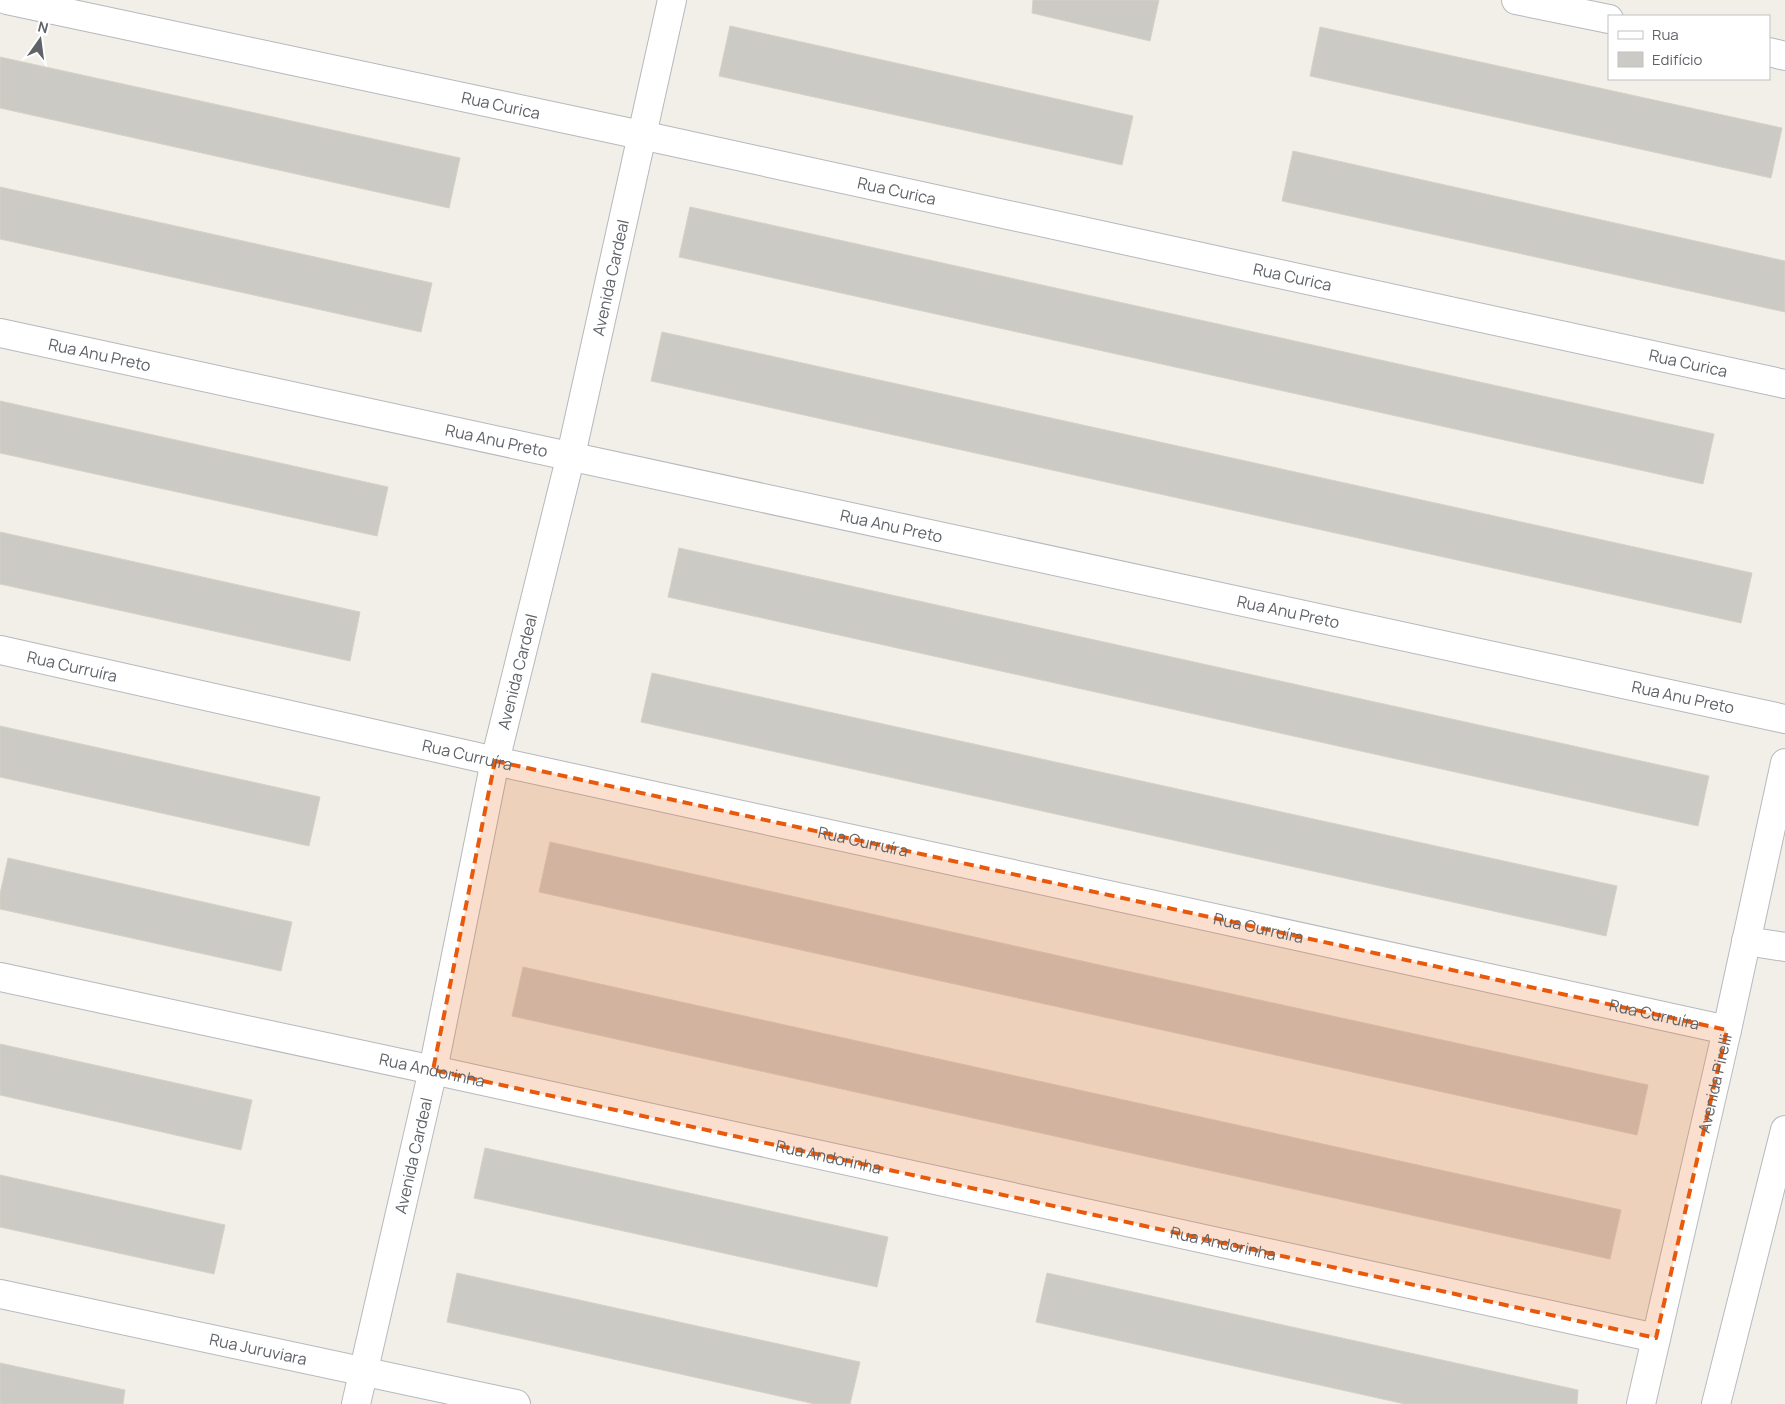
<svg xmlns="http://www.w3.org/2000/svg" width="1785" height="1404" font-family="Manrope,sans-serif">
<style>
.building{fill:#cccac5;stroke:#d6d1c6}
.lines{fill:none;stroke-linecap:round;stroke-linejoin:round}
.street-casing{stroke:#b5b8bc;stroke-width:30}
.secondary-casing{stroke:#b6babf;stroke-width:30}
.street{stroke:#fff;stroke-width:28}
.secondary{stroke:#fff;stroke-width:28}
.marked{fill:#e8590c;fill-opacity:0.2;stroke:#e8590c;stroke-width:4;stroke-dasharray:10 6;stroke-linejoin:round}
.labels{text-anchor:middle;stroke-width:4;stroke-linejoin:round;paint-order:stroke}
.street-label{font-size:16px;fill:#5f6368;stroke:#fff}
</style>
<rect width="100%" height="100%" fill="#f1efe8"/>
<!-- building -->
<path class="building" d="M1033 0H1159L1150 41 1032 13Z
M730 26 1133 116 1122 165 719 76Z
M1320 27 1782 128 1771 178 1310 76Z
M0 57 460 158 449 208 0 108Z
M1293 151 1785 261V312L1282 201Z
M0 187 432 283 421 332 0 239Z
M690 207 1714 434 1703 484 679 257Z
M662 332 1752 573 1741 623 651 381Z
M0 401 388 487 377 536 0 453Z
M0 532 360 612 350 661 0 584Z
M679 548 1709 776 1698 826 668 597Z
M652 673 1617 886 1606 936 641 722Z
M0 726 320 797 309 846 0 777Z
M550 842 1113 968 1648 1085 1637 1135 539 892Z
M8 858 292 922 281 971 0 909V894Z
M523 967 1621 1210 1610 1259 512 1016Z
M0 1044 252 1100 241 1150 0 1095Z
M485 1148 888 1237 877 1287 474 1198Z
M0 1175 225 1225 214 1274 0 1227Z
M457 1273 860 1362 850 1404H815L447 1322Z
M1047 1273 1578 1390 1577 1404H1405L1036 1322Z
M0 1363 125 1390 123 1404H0Z"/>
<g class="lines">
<!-- street casing -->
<g class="street-casing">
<g id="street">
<path id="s1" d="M7 0 641 135 1785 384"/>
<path d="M1516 0 1609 19"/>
<path d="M1769 52 1785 56"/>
<path id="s2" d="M0 333 1785 719"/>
<path id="s3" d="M0 650 495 761 1727 1030"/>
<path d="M1746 941 1785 947"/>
<path id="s4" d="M0 977 433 1070 1656 1338"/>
<path id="s5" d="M0 1294 516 1404"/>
<path id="s6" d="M356 1404 433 1070 495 761 571 455 672 0"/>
</g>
</g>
<!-- secondary casing -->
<g class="secondary-casing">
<g id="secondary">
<path id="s7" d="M1641 1404 1727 1030 1785 763"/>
<path d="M1716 1404 1785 1130"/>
</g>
</g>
<!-- street -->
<use href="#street" class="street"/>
<!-- secondary -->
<use href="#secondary" class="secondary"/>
</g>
<!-- marked area -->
<path class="marked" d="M495 761 1727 1030 1656 1338 433 1070Z"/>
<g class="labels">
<!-- street labels -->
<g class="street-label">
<text dy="6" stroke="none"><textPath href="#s1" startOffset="505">Rua Curica</textPath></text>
<text dy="6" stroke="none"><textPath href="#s1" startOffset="910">Rua Curica</textPath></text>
<text dy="6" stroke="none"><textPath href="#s1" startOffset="1315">Rua Curica</textPath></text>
<text dy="6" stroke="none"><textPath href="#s6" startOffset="1155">Avenida Cardeal</textPath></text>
<text dy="6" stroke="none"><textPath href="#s2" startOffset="102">Rua Anu Preto</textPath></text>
<text dy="6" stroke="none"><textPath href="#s1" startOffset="1720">Rua Curica</textPath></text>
<text dy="6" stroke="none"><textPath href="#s2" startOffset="508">Rua Anu Preto</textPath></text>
<text dy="6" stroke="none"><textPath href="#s2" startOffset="912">Rua Anu Preto</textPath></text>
<text dy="6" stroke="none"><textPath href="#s2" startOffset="1318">Rua Anu Preto</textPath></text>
<text dy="6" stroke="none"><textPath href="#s3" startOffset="74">Rua Curruíra</textPath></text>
<text dy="6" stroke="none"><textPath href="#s6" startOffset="750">Avenida Cardeal</textPath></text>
<text dy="6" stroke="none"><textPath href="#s2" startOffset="1722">Rua Anu Preto</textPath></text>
<text dy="6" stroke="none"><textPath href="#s3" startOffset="479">Rua Curruíra</textPath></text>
<text dy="6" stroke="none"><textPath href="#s3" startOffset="884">Rua Curruíra</textPath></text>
<text dy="6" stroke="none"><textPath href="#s3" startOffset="1289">Rua Curruíra</textPath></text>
<text dy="6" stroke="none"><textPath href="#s3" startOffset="1694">Rua Curruíra</textPath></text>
<text dy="6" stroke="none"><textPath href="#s4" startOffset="442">Rua Andorinha</textPath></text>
<text dy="6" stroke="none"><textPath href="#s7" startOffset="329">Avenida Pirelli</textPath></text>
<text dy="6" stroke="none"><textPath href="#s6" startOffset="255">Avenida Cardeal</textPath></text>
<text dy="6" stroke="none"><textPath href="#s4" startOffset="848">Rua Andorinha</textPath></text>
<text dy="6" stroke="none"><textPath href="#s4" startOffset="1252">Rua Andorinha</textPath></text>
<text dy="6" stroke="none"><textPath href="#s5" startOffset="264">Rua Juruviara</textPath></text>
</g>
</g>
<!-- legend -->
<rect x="1608" y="15" width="162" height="65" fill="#ffffff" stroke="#bfc1c3"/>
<rect x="1618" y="31" width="25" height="8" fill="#ffffff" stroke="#bfc1c3"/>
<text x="1652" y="40" font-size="15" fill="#5f6368">Rua</text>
<rect x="1618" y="52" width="25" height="15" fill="#cccac5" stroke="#bfc1c3"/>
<text x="1652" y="65" font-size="15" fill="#5f6368">Edifício</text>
<!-- north arrow -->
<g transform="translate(40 40) rotate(14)" stroke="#ffffff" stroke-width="4" paint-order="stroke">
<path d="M0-4L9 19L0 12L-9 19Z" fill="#5f6368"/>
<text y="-8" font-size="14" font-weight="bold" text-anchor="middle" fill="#5f6368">N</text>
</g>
</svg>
